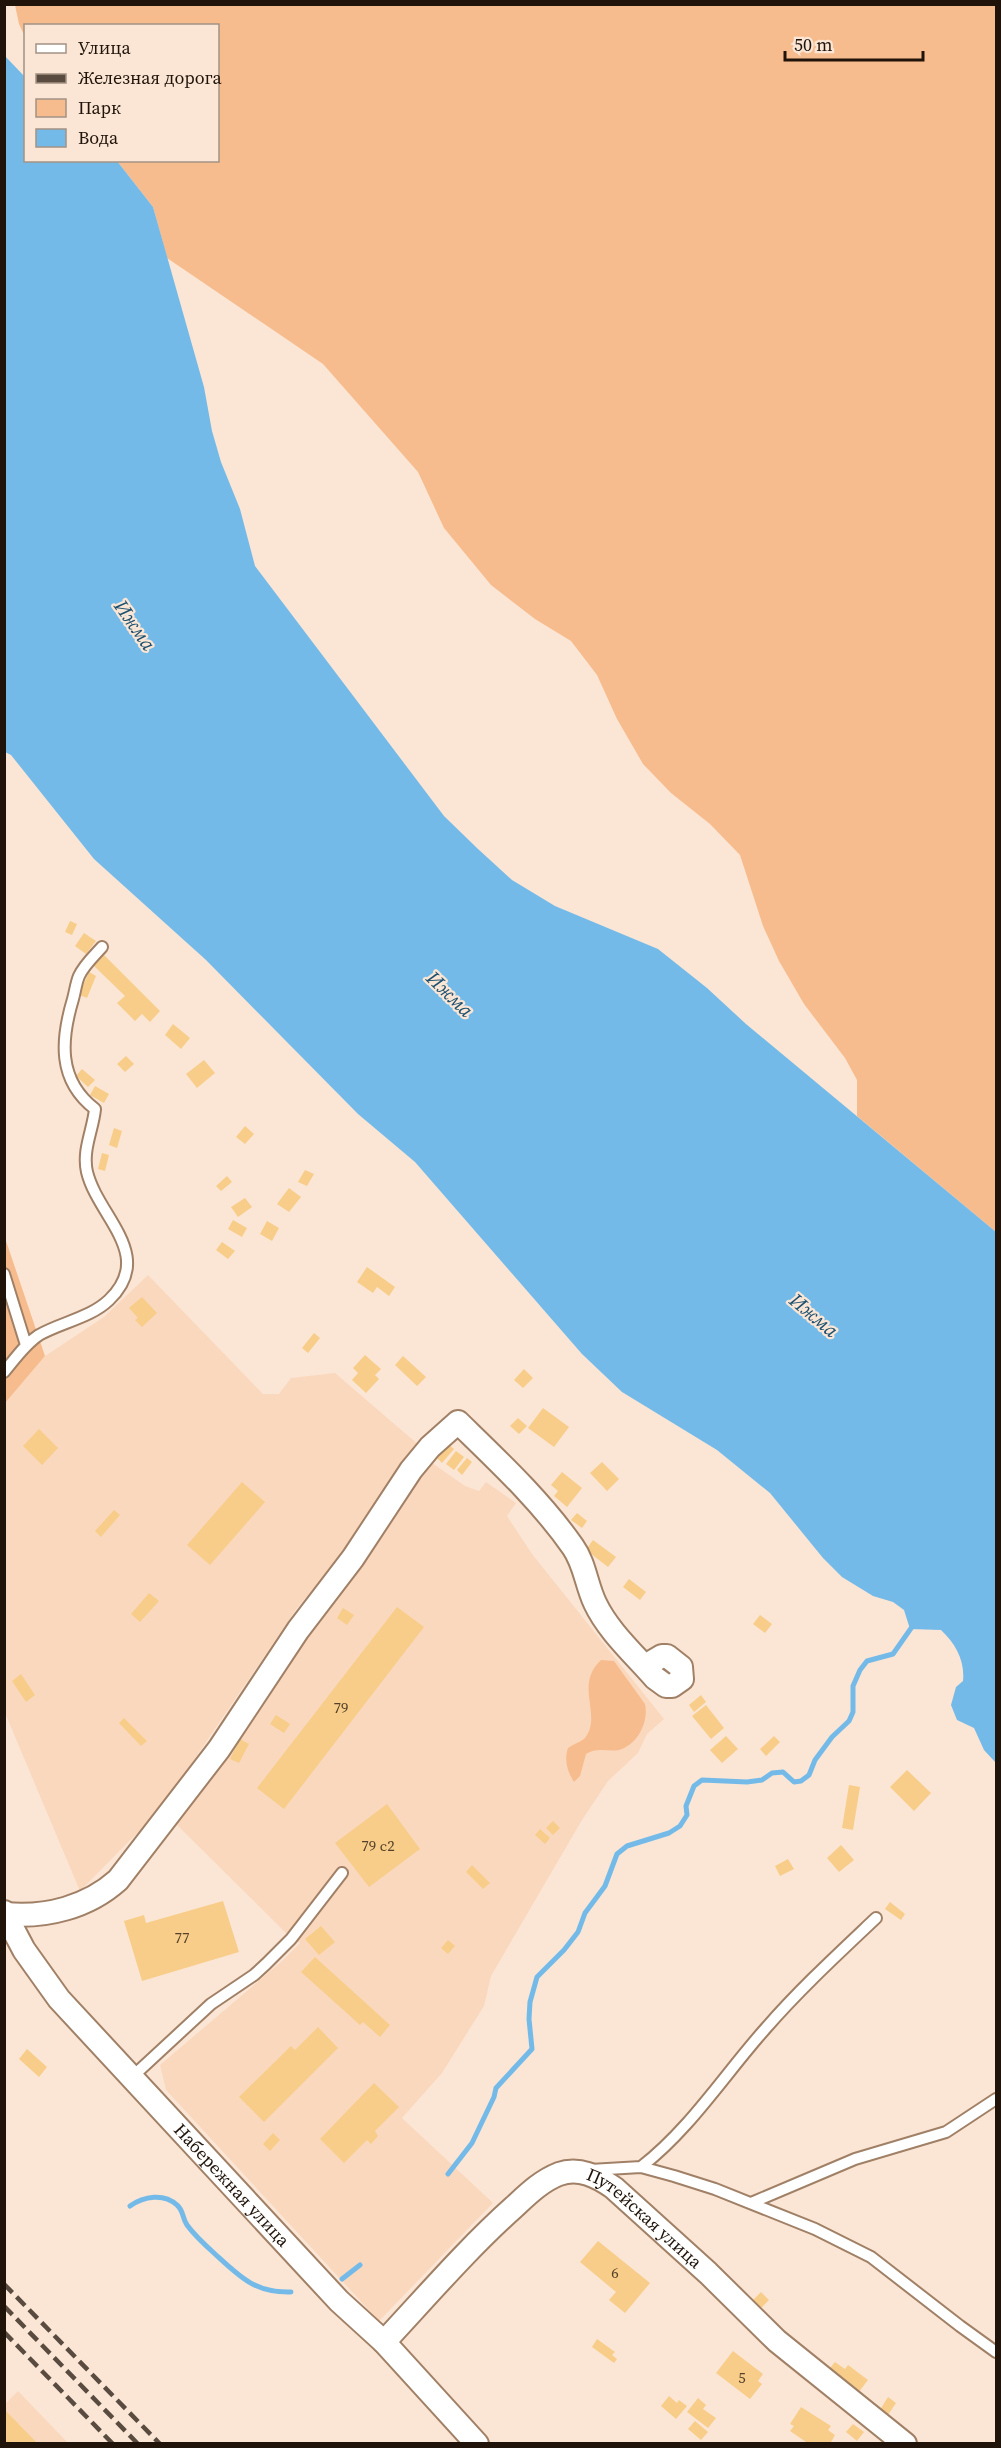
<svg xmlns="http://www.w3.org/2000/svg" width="1001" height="2448" font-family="'Source Serif 4',serif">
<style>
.built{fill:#fad8be}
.green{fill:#f7bc8d}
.water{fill:#74bae9}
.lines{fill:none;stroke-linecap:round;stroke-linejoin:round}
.stream{stroke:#74bae9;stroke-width:5}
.building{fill:#f7cd89}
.service-casing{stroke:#a08066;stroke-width:14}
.minor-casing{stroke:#a08066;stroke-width:26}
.service{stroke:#fff;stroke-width:10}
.minor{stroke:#fff;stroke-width:22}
.rail{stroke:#594b3f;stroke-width:4.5;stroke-dasharray:12 6;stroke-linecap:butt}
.labels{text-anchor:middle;stroke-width:4.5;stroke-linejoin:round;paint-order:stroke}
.number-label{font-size:15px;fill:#56422a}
.street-label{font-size:18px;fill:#20140a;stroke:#fbe6d5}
.water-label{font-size:20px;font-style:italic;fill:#1b5070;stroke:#fbe6d5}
</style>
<rect width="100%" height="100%" fill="#fbe6d5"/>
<!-- built -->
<path class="built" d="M148 1275 263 1394H279L291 1378 335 1373 420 1446 328 1572 297 1608 160 1810 80 1891 5 1713 4 1403 45 1356 104 1317Z
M428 1460 465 1486 479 1491 486 1482 516 1503 507 1516 532 1554 664 1719 647 1734 638 1753 608 1781 582 1820 491 1976 484 2006 442 2073 402 2118 493 2203 379 2321 166 2090 160 2065 282 1961 300 1943 291 1938 177 1825V1821Z
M18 2391 68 2443H5L4 2405Z"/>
<!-- green -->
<path class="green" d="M15 5H996V1232L857 1116V1080L845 1058 804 1004 779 961 763 926 740 855 710 824 671 793 643 764 617 719 597 675 571 641 535 619 491 585 444 528 418 472 323 364 167 258 153 207 117 161 218 160V26H26L25 37 19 24Z
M4 1235 45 1356 5 1403H4Z
M601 1660 614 1661 645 1704C649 1721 638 1745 619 1750 608 1752 597 1747 586 1754L580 1776 574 1782C567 1771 564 1760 568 1748 573 1744 579 1743 584 1739 604 1716 573 1686 601 1660Z"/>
<!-- water -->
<path class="water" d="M5 56 25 77 26 160 117 161 153 207 204 387 212 431 221 462 240 509 255 566 444 816 478 849 512 880 555 906 658 949 707 988 746 1024 996 1232V1763L984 1750 974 1728 957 1720 951 1705 956 1687 963 1681C965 1661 956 1644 941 1630L910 1629 904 1610 893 1602 873 1596 842 1577 823 1558 770 1493 717 1450 622 1392 582 1354 415 1162 358 1114 206 960 94 859 11 755 5 752Z"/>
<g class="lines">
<!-- stream -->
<path class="stream" d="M448 2174 472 2143 494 2097 496 2088 532 2049 529 2019 530 2002 537 1977 564 1950 578 1932 585 1913 605 1886 617 1854 627 1846 669 1833 680 1826 687 1815 686 1806 694 1786 702 1780 747 1782 762 1780 772 1773 783 1772 794 1782 801 1781 809 1775 815 1760 832 1737 849 1721 853 1712V1686L860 1670 867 1661 893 1654 914 1624
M130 2206C144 2196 164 2193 177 2205 184 2211 182 2218 187 2225 195 2236 205 2245 215 2254 240 2277 255 2293 291 2292
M342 2279 360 2265"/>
</g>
<!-- building -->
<path class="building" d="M70 921 77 924 72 935 65 932Z
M84 933 96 941 86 954 75 946Z
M104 955 160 1011 150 1022 142 1014 135 1021 117 1003 125 996 93 965Z
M89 972 96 976 87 998 79 995Z
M173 1024 190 1038 181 1049 165 1035Z
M126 1056 134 1064 125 1072 117 1064Z
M204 1060 215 1073 197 1088 186 1074Z
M82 1069 95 1080 88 1087 76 1076Z
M95 1086 109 1094 104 1103 90 1095Z
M245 1126 254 1134 245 1144 236 1137Z
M114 1128 122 1131 117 1148 109 1145Z
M102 1153 109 1155 105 1171 98 1169Z
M305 1170 314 1174 307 1186 298 1182Z
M227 1176 232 1182 221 1191 216 1186Z
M289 1188 301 1197 289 1212 277 1204Z
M245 1198 252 1207 238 1217 231 1207Z
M233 1220 247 1228 242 1237 228 1229Z
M267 1221 279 1228 272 1241 260 1234Z
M222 1242 235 1251 228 1259 216 1250Z
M367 1267 395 1287 389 1296 377 1287 373 1293 357 1282Z
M142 1297 157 1313 142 1327 135 1320 138 1318 129 1308Z
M314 1333 320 1338 308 1353 302 1348Z
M365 1355 381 1369 375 1375 379 1379 366 1393 352 1380 358 1373 353 1368Z
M403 1356 426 1377 417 1386 395 1365Z
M524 1369 533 1378 523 1388 514 1380Z
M543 1408 569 1427 554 1447 528 1428Z
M518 1418 527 1426 519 1434 510 1426Z
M39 1429 58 1448 42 1465 23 1446Z
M445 1442 454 1449 442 1463 434 1455Z
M456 1451 464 1457 454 1470 446 1464Z
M467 1458 472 1462 462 1475 457 1470Z
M602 1462 619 1479 607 1491 590 1473Z
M562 1472 582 1488 567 1507 554 1496 558 1491 551 1485Z
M242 1482 265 1502 210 1565 187 1545Z
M114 1510 120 1515 101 1537 95 1531Z
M577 1513 587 1521 582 1528 571 1520Z
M593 1540 616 1557 608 1567 586 1550Z
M629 1579 646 1592 640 1600 623 1587Z
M149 1593 159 1601 140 1622 131 1614Z
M397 1607 424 1627 284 1809 257 1788Z
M343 1608 354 1615 347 1625 337 1618Z
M760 1615 772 1624 765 1633 753 1624Z
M21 1674 35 1695 26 1702 12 1681Z
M701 1695 706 1702 694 1712 689 1705Z
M706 1705 724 1728 711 1739 692 1716Z
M276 1715 290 1724 284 1733 270 1724Z
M124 1718 147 1741 141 1746 119 1723Z
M726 1736 738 1749 722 1763 710 1750Z
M774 1736 780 1742 766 1756 760 1749Z
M240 1739 249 1744 239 1763 230 1759Z
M907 1770 931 1793 914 1811 890 1787Z
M849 1785 860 1787 853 1830 842 1828Z
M387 1804 420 1849 369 1887 335 1843Z
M553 1821 560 1828 553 1835 546 1828Z
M540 1829 550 1838 545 1844 535 1835Z
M841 1845 854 1860 839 1872 827 1858Z
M788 1859 794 1869 780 1876 775 1866Z
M472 1865 490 1883 483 1889 466 1872Z
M223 1901 239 1952 142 1981 124 1921 144 1915 146 1923Z
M890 1902 905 1914 901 1920 885 1909Z
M321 1926 335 1942 319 1955 305 1939Z
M448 1940 455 1946 448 1954 441 1948Z
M315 1957 390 2025 380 2037 363 2022 360 2025 301 1972Z
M318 2027 338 2048 264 2122 239 2097 291 2046 295 2050Z
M27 2049 47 2067 39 2077 19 2059Z
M374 2083 399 2107 375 2131 378 2136 371 2144 367 2140 344 2163 320 2139Z
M273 2133 280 2140 270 2151 263 2144Z
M598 2241 650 2283 625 2313 609 2300 616 2292 580 2262Z
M761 2292 769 2300 759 2310 751 2302Z
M597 2339 615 2352 612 2355 617 2359 614 2363 592 2347Z
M733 2351 763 2374 758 2381 762 2384 750 2399 716 2373Z
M835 2362 845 2369 848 2365 868 2380 855 2397 825 2374Z
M669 2396 677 2403 679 2400 687 2406 676 2419 661 2406Z
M888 2397 896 2403 886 2418 878 2413Z
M698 2398 706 2405 703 2409 716 2418 708 2428 687 2412Z
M801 2407 831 2426 828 2430 835 2435 830 2444H809L790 2431 794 2426 790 2424Z
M4 2409 38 2444H4Z
M695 2421 708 2432 701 2440 688 2429Z
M853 2424 864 2432 857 2441 846 2432Z"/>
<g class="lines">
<!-- service casing -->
<g class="service-casing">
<path id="service" d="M4 1274 26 1345
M4 1372C15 1359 25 1344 39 1335 62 1322 90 1318 109 1300 156 1255 98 1217 87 1172 82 1150 93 1130 95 1109 57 1080 61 1039 73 999 75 992 76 983 79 976 84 965 94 956 102 947
M131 2078 211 2004 254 1975 266 1964 291 1939 342 1873
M641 2167C691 2128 724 2075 766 2028 800 1989 838 1954 876 1918
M590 2170 641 2167 674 2176 715 2189 815 2229 871 2257 960 2326 996 2352
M751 2203 855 2159 946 2132 996 2099"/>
</g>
<!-- minor casing -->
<g class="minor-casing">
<g id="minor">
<path id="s1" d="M4 1912 24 1950 59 1999 339 2301 384 2342 477 2444"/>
<path d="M5 1914C46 1918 88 1907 118 1880L219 1749 298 1630 353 1558 411 1470 430 1447 458 1422C498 1461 541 1501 573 1547 585 1564 586 1584 595 1603 608 1631 635 1655 655 1678L666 1686H672L682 1679 681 1667 667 1656H662L645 1666"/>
<path id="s2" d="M384 2342C426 2297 468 2248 514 2207 527 2195 541 2181 559 2174 579 2167 597 2176 614 2188L708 2273 777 2341 905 2444"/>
</g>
</g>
<!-- service -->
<use href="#service" class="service"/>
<!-- minor -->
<use href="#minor" class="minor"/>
<!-- rail -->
<path class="rail" d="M4 2284 160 2444
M4 2306 138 2444
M4 2332 113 2444"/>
</g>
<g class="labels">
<!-- number labels -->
<g class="number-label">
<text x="341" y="1713">79</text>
<text x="378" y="1851">79 с2</text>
<text x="182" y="1943">77</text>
<text x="615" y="2278">6</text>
<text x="742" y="2383">5</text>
</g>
<!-- street labels -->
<g class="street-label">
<text dy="6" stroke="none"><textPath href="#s1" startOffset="357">Набережная улица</textPath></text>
<text dy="6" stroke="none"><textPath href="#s2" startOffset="345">Путейская улица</textPath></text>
</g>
<!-- water labels -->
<g class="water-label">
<text transform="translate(135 625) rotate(55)" y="7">Ижма</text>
<text transform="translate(450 994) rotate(44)" y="7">Ижма</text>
<text transform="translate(814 1315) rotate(40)" y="7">Ижма</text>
</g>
</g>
<!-- border -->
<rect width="1001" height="2448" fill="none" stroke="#20140a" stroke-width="12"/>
<!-- legend -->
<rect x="24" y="24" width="195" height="138" fill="#fbe6d5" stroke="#a39284" stroke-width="1.5"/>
<rect x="36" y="44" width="30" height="9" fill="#ffffff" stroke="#a39284" stroke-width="1.5"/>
<text x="78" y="54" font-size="18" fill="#20140a">Улица</text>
<rect x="36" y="74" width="30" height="9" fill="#594b3f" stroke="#a39284" stroke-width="1.5"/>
<text x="78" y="84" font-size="18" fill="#20140a">Железная дорога</text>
<rect x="36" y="99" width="30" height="18" fill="#f7bc8d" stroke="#a39284" stroke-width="1.5"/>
<text x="78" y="114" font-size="18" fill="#20140a">Парк</text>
<rect x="36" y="129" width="30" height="18" fill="#74bae9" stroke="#a39284" stroke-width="1.5"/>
<text x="78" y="144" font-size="18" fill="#20140a">Вода</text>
<!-- scale -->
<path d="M785 51v9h138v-9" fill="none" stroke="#20140a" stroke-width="3"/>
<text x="794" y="51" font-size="18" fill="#20140a" stroke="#fbe6d5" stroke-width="4.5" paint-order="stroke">50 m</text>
</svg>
